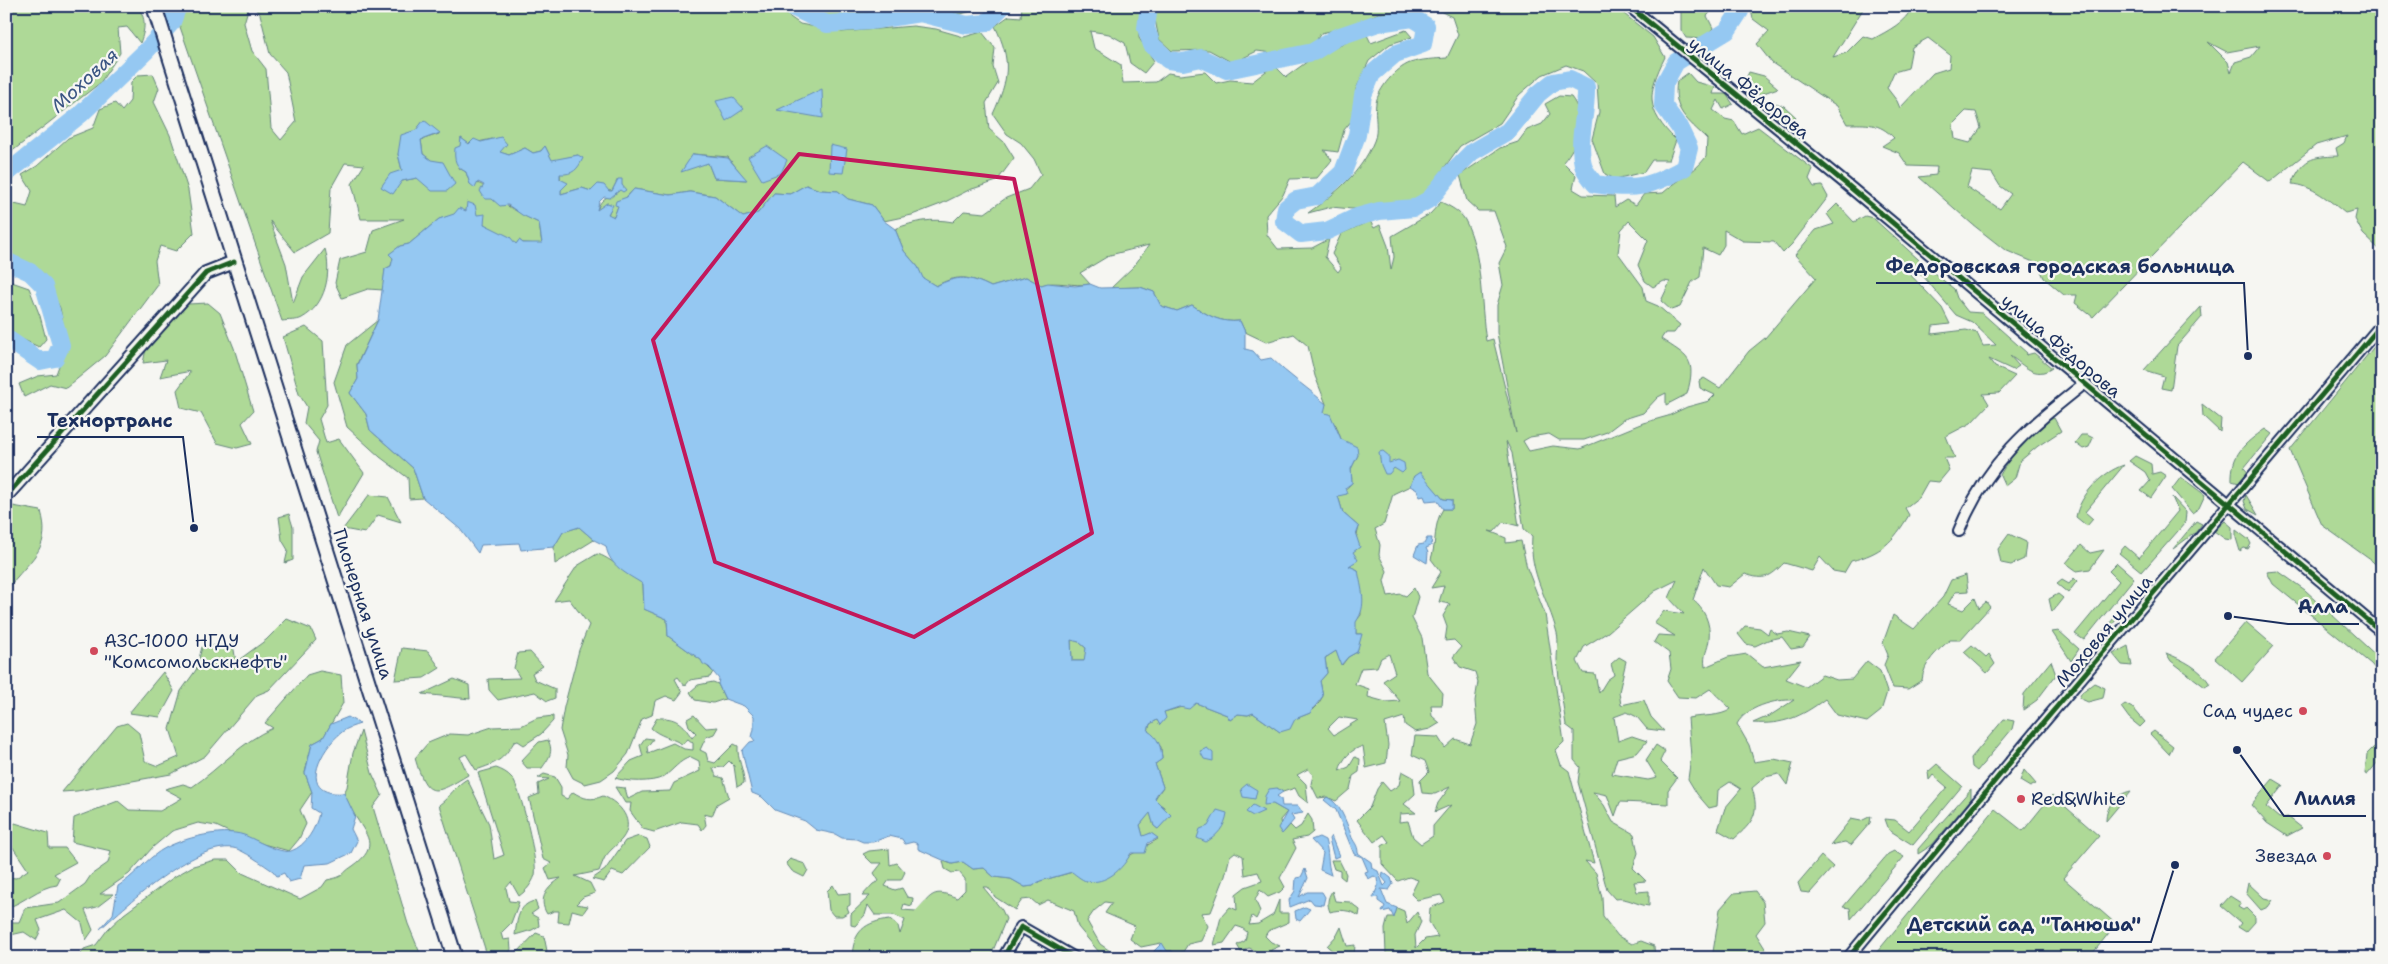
<svg xmlns="http://www.w3.org/2000/svg" width="2388" height="964" font-family="'Shantell Sans',sans-serif">
<style>
.green{fill:#aed997;stroke:#64847a;fill-rule:evenodd}
.water{fill:#95c8f2;stroke:#648bb7;fill-rule:evenodd}
.lines{fill:none;stroke-linecap:round;stroke-linejoin:round}
.river{stroke:#95c8f2;stroke-width:18}
.minor-casing{stroke:#1b2f5e;stroke-width:14}
.tertiary-casing{stroke:#1b2f5e;stroke-width:16}
.secondary-casing{stroke:#1b2f5e;stroke-width:18}
.minor{stroke:#f6f6f2;stroke-width:10}
.tertiary{stroke:#f6f6f2;stroke-width:12}
.secondary{stroke:#f6f6f2;stroke-width:14}
.cycleway-casing{stroke:#f6f6f2;stroke-width:8}
.cycleway{stroke:#1b5e20;stroke-width:5}
.marked{fill:none;stroke:#c2185b;stroke-width:4;stroke-linejoin:round}
.poi-dot{fill:#d1495b;stroke:#f6f6f2;stroke-width:2}
.labels{text-anchor:middle;stroke-width:4.5;stroke-linejoin:round;paint-order:stroke}
.street-label{font-size:18px;fill:#1b2f5e;stroke:#f6f6f2}
.poi-label{font-size:18px;fill:#1b2f5e;stroke:#f6f6f2;text-anchor:start}
.water-label{font-size:19px;font-style:italic;fill:#3a5583;stroke:#f6f6f2}
.leader{fill:none;stroke:#1b2f5e;stroke-width:2}
.callout-dot{fill:#1b2f5e;stroke:#f6f6f2;stroke-width:2}
.callout-label{font-size:19px;text-anchor:middle;font-weight:bold;fill:#1b2f5e;stroke:#f6f6f2;stroke-width:4.5;stroke-linejoin:round;paint-order:stroke}
</style>
<rect width="100%" height="100%" fill="#f6f6f2"/>
<filter id="ink" filterUnits="userSpaceOnUse"><feTurbulence type="fractalNoise" baseFrequency=".02" numOctaves="2"/><feDisplacementMap in="SourceGraphic" scale="10" xChannelSelector="R" yChannelSelector="G"/><feConvolveMatrix kernelMatrix="1 2 1 2 8 2 1 2 1" color-interpolation-filters="sRGB"/></filter>
<g filter="url(#ink)">
<!-- green -->
<path class="green" d="M6 6H137C147 18 145 30 140 43L127 27 118 28 120 53 100 83 6 156Z
M187 6H249L244 23 252 51 266 69 271 128 281 140 296 122 286 72 270 54 260 14 253 6H774L800 24 842 32 913 26 936 29 964 37 982 32 995 48 993 67 998 83 986 103 989 129 1004 142 1014 158 997 181 969 190 941 204 912 215 884 221 872 205 848 199 838 191 820 190 806 185 790 194 774 193 758 213 743 217 715 196 690 192 670 195 634 189 618 206 614 217 608 215 612 205 607 203 597 211C601 196 609 198 620 190L622 185 618 179 612 191H591L582 188 561 194 560 173 578 155 552 161 545 146 541 151 533 153 525 148 509 155 499 152 492 139 469 144 461 138 459 168 466 172 470 184C483 181 486 188 492 199 509 205 523 216 539 223L542 244 523 243 519 240 516 245 484 224 477 215 466 212 439 219 409 244 400 246 390 254 393 258 391 266 385 269 383 290 368 289 342 298 335 283 340 260 367 252 373 230 404 219H361L352 184 364 165 345 163 331 188 328 233 295 252 270 221 286 264 293 303 303 277 325 249C332 273 326 305 302 318 297 321 288 320 282 321L179 24ZM424 120 439 134 421 140 423 154 431 160 417 178 402 181V170L398 154ZM693 154 728 157 746 180 714 178 708 163Z
M809 6H904L847 16H825Z
M920 6H989L961 14Z
M1022 6H1145L1139 20V38L1154 61 1144 73 1130 63 1125 43 1109 34 1090 31 1094 48 1121 65 1123 83 1156 82 1168 73 1180 75 1205 72 1216 83 1230 80 1252 82 1274 65 1286 77 1308 61 1366 33 1371 43 1406 30 1412 37 1390 44 1369 61 1356 89 1352 120 1344 130 1338 152 1324 150 1332 160 1317 178 1290 179 1283 195 1266 215 1267 235 1278 249 1312 248 1329 239 1325 257 1338 272 1341 268 1332 254 1341 234 1370 221 1374 228 1380 225 1388 246 1391 270 1394 257 1392 236 1430 214 1441 202C1449 206 1460 211 1465 220 1483 254 1480 303 1486 341L1493 339 1516 433 1497 333V305L1503 285 1499 263 1507 247 1494 211H1478L1467 201 1460 175 1500 148 1518 142 1527 130 1542 124 1550 114 1545 104 1559 96 1571 97C1587 117 1579 144 1563 162L1576 175 1573 189 1583 195 1614 196 1615 207 1626 200 1636 205 1644 194 1663 193C1678 179 1692 175 1706 157L1707 139C1688 120 1672 111 1677 81L1688 73 1696 82 1715 87 1713 94H1726L1733 104 1723 109 1718 100 1713 110 1725 119 1734 121 1742 134 1758 127 1813 169 1809 179 1814 187 1822 186 1828 197 1792 244 1783 253 1774 242 1743 241 1724 230V245L1718 255 1703 248 1700 277 1692 282 1680 307 1671 310 1661 301 1670 282 1664 281 1653 287 1645 281 1638 265 1648 240 1629 221 1621 230 1618 253 1643 287 1646 301 1658 306 1680 325 1674 333H1665L1661 339C1688 357 1697 358 1687 394L1666 405V393L1658 397 1643 413 1624 419 1607 432 1584 440H1559L1549 434 1530 437 1523 441 1529 451 1553 446 1580 449 1643 423 1668 416 1687 407 1709 401 1715 395 1700 388 1699 381 1704 378 1720 388 1749 351 1765 338 1816 278 1795 255 1816 230 1834 224 1827 214 1837 204 1854 222 1865 216 1873 218 1929 269 1954 289 1957 298 1968 312 1982 313 2027 353 2026 355 2034 353 2052 368C2035 380 2024 365 2010 356L2019 366 2013 370 1989 359 1995 367 2015 376 1999 393 1983 394 1989 404 1971 423 1946 436 1955 458H1944L1949 470 1939 482 1928 481 1919 497 1905 508 1909 515C1893 542 1882 553 1851 561L1844 573 1833 571 1820 557 1812 571 1784 563C1770 577 1765 581 1745 574L1729 587 1716 585 1704 567 1693 600C1704 609 1711 623 1709 639 1708 651 1703 653 1705 667L1728 657 1747 654 1763 667 1801 660 1786 679 1806 687 1822 675 1837 680 1852 679 1867 661 1880 671 1887 692 1881 711 1867 722 1837 715 1825 699C1801 717 1783 725 1753 723L1771 715 1794 700C1775 699 1746 707 1737 724L1749 745 1754 762 1774 759 1793 763 1787 785 1779 774 1765 777 1752 788C1760 814 1753 822 1734 839L1718 830 1725 808 1741 789 1730 782 1718 790 1717 806 1709 808 1697 794 1688 779 1691 757 1688 718C1702 715 1721 717 1731 709L1710 689 1696 698 1678 697 1667 681 1671 669 1669 653 1654 642 1658 635 1675 636 1654 623 1664 611 1684 614 1669 598 1677 580 1655 591 1608 632 1584 647 1577 661 1583 673 1595 674 1599 693 1607 680 1614 675 1611 664 1619 657 1626 661 1619 692 1621 705 1644 700 1651 717 1664 731 1647 729 1637 717 1627 712 1614 717 1618 741 1632 736 1647 741 1637 753 1617 758 1612 774 1648 780 1657 778 1646 760 1656 745 1665 751 1660 761 1677 778 1668 790V804L1620 802 1615 816 1607 795 1593 792 1604 805 1613 822 1634 834 1638 853 1633 868 1646 881 1634 882 1637 892 1649 891V906C1636 905 1628 897 1615 899L1607 890 1578 782 1580 767 1574 760V731L1566 725C1563 704 1559 682 1557 660 1557 651 1559 641 1557 633 1548 598 1529 574 1532 536L1524 529 1512 453 1506 441 1519 526 1503 522 1494 532 1489 531 1506 538V543L1521 541 1527 568 1545 614 1564 742 1556 750 1561 765 1569 771 1594 863 1585 861 1596 873 1602 898 1603 917 1618 936 1632 944 1641 941 1654 946 1655 958H1441L1438 955V958H1384L1386 954 1385 929 1388 917H1394L1397 908 1404 911 1407 924 1417 912 1421 922 1415 935 1416 948 1425 939 1438 937 1429 922 1430 908 1445 902 1441 895 1417 900 1411 894 1418 880 1409 877 1398 881 1382 864V846L1389 842 1384 835 1374 842 1357 820 1370 807 1377 789 1382 782 1390 791 1399 785 1402 771 1413 777 1415 794 1404 804 1416 813 1400 814 1399 822 1408 821 1413 837 1421 844 1433 836V826L1451 805 1435 812 1438 803 1450 787 1435 794 1422 793 1420 781 1429 772 1425 761 1412 755 1415 736 1438 737 1445 748 1455 739 1470 744 1477 724 1475 701 1478 682 1475 672 1460 667 1453 657 1461 647 1454 640 1445 641 1447 627 1443 616 1450 604 1439 602 1444 586 1431 588 1441 572 1431 559C1437 542 1433 524 1443 509H1452V500L1443 499 1430 485 1414 476 1410 486 1393 494 1384 524 1375 529 1380 545 1379 555 1387 571 1384 581 1388 596 1401 594 1406 596 1414 588 1418 597 1412 618 1422 638 1427 673 1443 693 1442 705H1431L1432 716 1440 723 1430 729 1415 732 1405 725 1404 717 1385 723 1388 745 1386 763 1366 768 1363 746C1350 750 1343 758 1339 771L1349 767 1355 757 1360 759 1359 772 1353 776 1350 789 1336 801 1327 797 1318 798 1311 784 1313 775 1308 769 1297 775 1306 784 1308 803 1299 796 1295 788 1283 792 1277 788 1273 804 1287 812 1280 820 1282 834 1290 825 1295 830 1301 826 1308 814 1312 820 1313 832 1307 837 1292 840 1296 848 1280 878 1285 887 1280 892 1268 897 1260 890 1255 900 1260 911 1256 919 1252 916 1249 925 1258 924 1273 915 1279 900V913H1289V922L1268 931 1265 936 1271 942 1280 946 1271 950V958H1252L1256 951 1249 948 1241 952 1237 945 1245 941 1247 932 1242 928 1236 926 1224 943 1214 945 1221 917 1230 907 1237 910 1236 894 1245 887 1262 881 1258 872 1245 875 1243 856 1235 852 1230 856 1225 876 1211 912 1201 913 1208 926 1201 941 1188 944 1181 955 1177 956 1172 951H1167L1161 943 1141 947 1130 939 1135 926 1105 913 1112 903 1105 902 1094 911 1087 921 1100 944 1113 953 1104 958 1078 927 1074 911 1048 900 1038 905 1031 899 1022 900 1015 910 995 897 988 887H983L1002 910 1006 919 990 958H852C853 931 865 922 890 919L898 926 900 934 905 920 894 915H875L868 905 865 915 855 926 851 925V914L870 896H862L873 884 879 881 874 873 882 863H872L863 854 869 851 889 849 890 865 897 863 905 872 901 880H889L885 886 895 890 902 888 907 897 913 898 912 906 904 904 902 910 916 911C933 894 933 888 957 898L965 890V879L959 872 952 873 945 869 943 861 952 864 963 862 973 869 984 868 994 877 1011 879 1025 887 1033 886 1040 881 1073 872 1086 881 1158 839 1151 833 1143 837 1140 825 1150 812 1154 826 1158 829 1163 823 1164 807 1154 800 1163 787 1155 764 1162 759 1161 747 1148 731 1150 724 1157 720 1160 725 1164 712 1196 703 1227 715 1230 720 1238 714 1248 715 1253 713 1280 732 1295 719 1310 713 1317 706 1323 696 1320 681 1327 673 1325 658 1336 651 1342 665 1348 657 1357 652 1361 634H1356L1355 622 1361 615 1358 570 1349 566 1359 527 1343 513 1338 496 1352 483 1351 469 1358 455 1341 439 1336 425 1323 413 1326 404 1315 376 1308 346 1294 334 1266 342 1245 332 1240 321C1220 323 1209 316 1192 305L1177 311 1161 306 1154 292 1140 287 1111 288 1134 266 1149 245 1110 255 1080 273 1090 284C1074 287 1056 280 1041 285L1026 277 991 287C969 276 957 274 936 286L922 278 918 267 904 251 895 229C915 221 931 218 953 222L964 211 985 213 1006 198 1029 189 1041 174 1034 159 1021 143 1007 134 993 114C1009 79 1012 61 995 26L1009 16 1021 17ZM1905 269 1923 276 1956 315 1972 322 1996 345 1983 346 1977 333 1966 330 1932 334 1933 326 1950 324 1942 308ZM1389 654 1395 673 1383 681 1400 701 1386 702 1368 697 1369 689 1355 684 1361 668 1377 667 1381 658ZM1339 717 1358 720 1334 735 1328 728Z
M1157 6H1614L1653 37 1665 57C1647 93 1645 110 1676 140L1669 160H1652L1644 172 1615 179 1605 174 1592 139 1599 112 1597 84 1583 71 1566 65 1542 75 1519 95 1500 123 1460 146 1423 197 1405 205 1352 209 1331 207 1308 213C1336 193 1361 173 1374 141 1379 130 1374 115 1376 103 1378 89 1396 68 1410 63 1422 59 1435 59 1447 58L1458 35 1452 17 1438 10 1399 15 1379 13 1349 27 1321 33 1312 47 1273 53 1257 51 1233 63 1209 50 1172 51 1159 39 1153 10Z
M1681 6H1716L1707 16 1713 28 1705 39 1686 38 1681 30Z
M1750 6H1865L1833 57 1846 53 1863 36 1873 39C1889 30 1905 23 1913 6H2382V252L2363 234 2355 219 2357 210 2345 213C2330 201 2312 185 2292 184 2303 158 2311 157 2338 156L2336 148 2344 143 2347 136 2316 145 2270 182 2243 162 2093 317 2075 303 2077 295H2064L2044 278 2038 264 2005 250 1972 224 1919 177 1936 175 1937 167 1908 166 1899 153 1882 146 1894 138C1879 122 1867 124 1847 124L1837 106 1772 63 1757 44 1769 31 1753 19ZM1928 38 1950 55 1949 68 1933 73 1900 108 1897 101 1887 88 1894 72 1908 68 1912 47ZM2208 42 2227 52 2260 46 2251 57 2235 62 2231 73 2228 62ZM1966 111 1976 112 1981 128 1970 143 1955 139 1953 124ZM1972 171 1992 173 2000 186 2011 194 2000 209 1967 187Z
M1749 72 1764 76 1778 88 1758 95 1743 85Z
M153 74 159 88 154 102 170 135 188 190 194 233 176 251 160 246 155 261 158 285 105 356 66 388 50 384 24 397 19 384 38 376 56 374 67 344 60 308 44 274 6 251V202L27 207 32 191 22 175 37 166 68 138 93 128 100 109 115 103 122 111 130 101 131 82 138 75Z
M1775 103 1784 106 1796 117 1788 122 1770 113Z
M6 280 29 288 40 316 46 339 39 347 13 335 6 325Z
M208 303 220 313 234 348 253 411 242 423 252 444 237 448 217 443 201 413 181 408 177 390 191 371 160 377 166 360 143 363 146 349 188 304Z
M2201 307 2202 317 2177 346 2171 390 2161 388 2164 376 2144 370Z
M378 320 357 364 358 379 350 393 366 414 370 430 413 468 423 498 409 499 408 478 380 457 347 427 334 382 347 345Z
M306 327 323 341 327 405 319 419 326 443 339 439 364 473 337 518 316 452 319 441 304 423 307 407 299 394 283 337Z
M2382 337V571L2372 561 2322 525 2290 450Z
M6 361 11 365V391L6 401Z
M2202 404 2221 419 2220 432 2203 416Z
M2054 418 2061 431 2038 446 2020 461 2015 478 2005 486 2000 475C2010 457 2034 424 2054 418Z
M2265 429 2272 434 2244 468 2251 476 2239 483 2232 481C2231 454 2244 444 2265 429Z
M2081 435H2087L2093 438 2089 447 2083 449 2075 443Z
M2135 456 2151 464 2152 474 2160 472 2166 476 2151 498 2141 491 2150 481 2145 472 2129 461Z
M2124 465 2085 512 2093 519 2087 526 2076 517C2080 495 2102 472 2124 465Z
M2181 477 2205 495 2199 508 2192 513 2172 489Z
M369 495 388 497 401 522 378 515 365 533 343 529Z
M2246 495 2258 515 2247 509 2244 501Z
M2172 497 2186 512 2185 523 2142 572 2119 553 2125 546 2139 558 2178 511Z
M13 506 41 511C51 547 34 556 12 583L6 586V520Z
M289 514 293 527V560L285 563 288 550 282 540 279 517Z
M2196 521 2202 524 2196 532 2173 549Z
M2225 521 2232 527V540L2225 539 2214 531Z
M579 527 594 540 555 564 554 547 563 532Z
M2236 530 2249 540 2251 544 2248 549 2244 548 2240 551 2236 538Z
M2009 534 2026 542 2024 559 2011 565 2001 563 1998 549Z
M2081 545 2090 553 2104 550 2090 569 2077 571 2066 563Z
M597 554C608 556 631 576 643 584L644 609 667 619 668 636 701 660 713 672 710 677 690 680 685 686 678 677 675 679 682 692 676 700 666 696 655 701 652 715 642 719 628 754 614 771 601 780 585 784 573 778 567 767 568 755 560 730 564 707 579 650 589 625 569 599 554 601 577 566Z
M2117 563 2134 578 2084 640 2075 634 2119 581 2109 571Z
M2278 571 2305 590 2380 659 2381 676 2371 664 2273 584 2267 572Z
M1966 575 1968 591 1955 592 1948 604 1963 610 1975 598 1979 608 1986 602 1990 607 1960 640H1950C1937 651 1924 662 1922 680L1908 689 1893 688 1884 665 1888 655 1883 643 1893 615 1914 629 1943 597 1951 580Z
M2074 578 2077 581 2068 593 2057 584 2062 580 2069 584Z
M2137 590 2098 645 2091 646Z
M2058 594 2063 598 2052 612 2049 599Z
M287 619 311 629 316 640 269 690 257 695 205 756 171 774 77 791 62 792 117 726 127 723 139 733 145 761 158 766 179 757 170 729 181 691 196 670 202 647 233 644 236 662 266 640Z
M2246 622 2274 646 2242 682 2215 658Z
M1745 626 1760 628 1768 634 1770 629 1777 634 1788 632 1810 637 1803 647 1791 649 1782 637 1768 640 1755 646 1746 644 1738 634Z
M2059 631 2079 649 2071 661 2052 632Z
M1071 639 1079 642 1086 648 1085 661H1072Z
M1972 645 1986 657 1989 654 1995 664 1987 673 1964 652Z
M2128 646 2132 666 2122 665 2113 654Z
M402 648 428 651 440 668 424 678 395 680Z
M530 652 543 666 532 673 535 680 555 689V698L547 701 535 692 498 700 489 690 488 679 520 678 514 668 518 653Z
M2086 652 2090 658 2078 670 2073 669Z
M2166 653C2183 660 2200 668 2210 684L2205 687 2171 661Z
M2051 661 2056 675 2037 700 2023 710 2024 694Z
M320 671 341 675 343 703 323 738 312 744 305 773 312 792 300 810 306 824 299 839 289 851 263 844 242 835 231 833 216 826 198 823 172 831 153 847 129 874 100 894H114L97 907 85 910 93 930 86 940 82 923 66 910 37 920 41 930 36 940 24 932 6 936V922H19L25 908 59 903 85 884 91 875 108 863 111 851 72 842 74 818 118 801 129 810 160 811 182 798 165 789 183 784 192 787C220 768 242 741 273 728L265 723 307 675Z
M163 672 174 691 160 717 129 713Z
M454 679 469 685 470 699 422 694Z
M713 682 718 684 725 699 713 703 695 700 690 692 698 685Z
M2094 683 2105 688 2103 698 2088 702 2079 698 2082 692Z
M2125 704 2134 709 2145 722 2140 727 2129 718 2121 707Z
M694 715 706 728 718 727 714 734 706 737 700 750 706 753 708 761 715 763 734 744 738 746C737 760 744 769 744 783L737 787 734 766 729 761 723 767 713 768 716 776 723 778 729 797 717 804 712 816 704 814 706 825 702 830 698 824 682 822 654 832 643 829 630 811 631 803H625L615 787 625 788 628 799 642 792 670 791 674 783 700 771 699 761 691 757C679 760 673 771 663 777 653 783 626 782 615 778L631 761 643 756 640 745 645 738 653 739 647 747 648 753 673 743 684 749 693 750V743L688 739 682 744C672 738 659 736 651 728L657 718C676 717 682 723 692 738L696 733 689 726 687 719Z
M553 716V721L541 734 524 745 518 741 514 742C503 760 497 763 476 770L466 754 460 757 468 775C435 795 427 800 415 758L428 743 450 734 468 735 492 727 521 726 537 718Z
M2004 719 2014 721 2012 729 1977 771 1972 767 1971 758Z
M361 731 372 773 382 795 373 807 408 924 422 958H79L84 949 96 945 108 929 124 914 174 877 193 866 215 860H229L242 873 300 899 322 887 327 880C347 876 339 875 353 866 381 846 366 835 354 814 350 807 347 800 344 793L347 787 353 753Z
M2154 731 2173 746 2169 754 2150 734Z
M2382 739V757L2380 756 2377 760 2378 762 2367 775 2365 774 2367 754Z
M548 740C554 752 549 758 542 768H527L521 761 539 742Z
M1937 764 1962 786 1913 845 1889 830 1885 819 1895 820 1909 831 1947 787 1933 775 1929 780 1928 772Z
M496 768C502 770 508 773 512 778 521 789 538 862 535 875 532 884 526 891 519 896L511 882 506 888 509 901 519 902 511 923 501 933 503 940 510 939 511 949 507 958H488L439 805C450 797 455 786 467 779L489 824 494 859 504 855 478 773Z
M2024 770 2036 784 2030 787 2020 781Z
M544 774 555 777 561 787V796L567 799 573 792C584 799 591 801 603 796 620 803 636 821 622 839 617 845 610 850 605 857 603 861 601 866 599 871L575 876 590 883 595 893 583 897 576 904 588 906 583 913 572 910 569 923 558 922 559 911H554L547 914C537 898 548 887 561 878L550 880 545 868 551 863 543 859 529 798 539 794 538 784 549 779 538 778Z
M2273 779 2283 785 2266 807 2279 818 2288 817 2302 828 2287 836 2267 823 2251 805Z
M1971 789V799L1932 845 1918 854V849Z
M2131 791 2106 821C2106 806 2116 794 2131 791Z
M2052 795 2099 836 2063 878 2116 924 2089 958H1872L1995 809 2023 831Z
M1871 816 1870 823 1851 845 1845 842 1830 845 1851 819 1861 821Z
M15 823 48 833 49 848H65L76 862 54 874 60 879 57 885C38 887 24 903 6 908V877L16 878 28 870 12 846 6 848V830Z
M639 836 647 839 650 847 623 875 612 871 604 882 592 879 605 870 625 841Z
M1894 851 1904 857 1851 919 1850 908 1843 907 1888 854Z
M1821 856 1833 867 1810 893 1801 892 1798 883Z
M790 859 805 864 808 870 804 877 792 871 786 863Z
M1331 860H1339L1346 874 1345 880 1340 876V871L1334 869Z
M2248 883 2264 898 2273 900 2268 907 2261 910 2246 893Z
M833 885 838 894 850 893V905L847 907 849 912 842 916H834L829 910 827 891Z
M1332 891 1335 901 1350 902 1360 910 1359 916C1351 910 1339 909 1330 912 1327 904 1327 899 1332 891Z
M1755 891 1763 902 1765 922 1756 934 1766 950 1758 953 1757 958H1712L1720 909 1734 893Z
M2230 896 2241 903 2238 907 2243 910 2246 908 2255 917V922L2246 932 2238 927 2241 923 2221 906Z
M535 901 538 909 531 914 538 918 539 926 532 930 515 935C517 921 518 904 535 901Z
M1341 927 1347 946 1355 945 1354 958H1325L1335 953 1327 946 1337 935Z
M536 933 544 936 547 951 539 958H517V953Z"/>
<!-- water -->
<path class="water" d="M822 89 823 118 777 110Z
M733 97 744 109 726 121 716 101Z
M424 120 440 133 421 140 423 154 431 160 443 162 455 184 447 191H432L417 178 402 181 393 194 381 187 390 174 402 170 398 154 401 135 416 130Z
M501 137 507 144 500 152 509 155 525 148 533 153 541 151 545 146 552 160 578 155 583 158C578 169 573 175 560 174V179L568 183 561 190V194L582 188 591 191 598 184 604 185 609 191H612L618 179H622V185L626 190 623 192 620 190 610 198 604 197 599 202 597 210 607 203 613 205 608 214 614 217 618 206 615 205 616 201 627 197 634 189 670 195 690 192 715 196 743 217 758 213 774 193 790 194 806 185 820 190 838 191 848 199 872 205 884 221 895 229 904 251 918 267 923 278 936 286C958 275 969 276 991 287L1026 277 1041 285 1048 283 1075 286 1090 284 1100 288 1140 287 1154 292 1161 306 1177 311 1192 305C1209 316 1220 323 1240 321L1245 332V349L1253 351 1261 360 1271 358C1288 375 1308 388 1326 404L1324 413 1330 414 1341 439 1357 447 1358 455 1351 469 1352 483 1345 488 1347 494 1338 496 1343 513 1359 527 1356 535 1360 547 1353 552 1358 560 1349 566 1358 570C1361 589 1368 605 1356 622V634H1362L1357 652 1348 657 1341 665 1336 651 1325 658 1327 673 1320 681 1323 696 1310 713 1295 719 1290 729 1280 732 1253 713 1248 715 1238 714 1230 720 1227 715 1196 703 1189 709 1179 707 1164 712 1166 718 1160 725 1157 720 1150 724 1148 731C1159 738 1161 747 1162 759L1155 764 1163 787 1157 794 1155 799 1171 815 1158 829 1154 826 1150 813 1140 825 1143 836 1151 833 1158 838 1148 843 1145 853H1131C1123 869 1106 885 1086 881 1082 880 1076 875 1072 872L1040 881 1033 886 1025 887 1011 879 994 877 984 868 973 869 963 862 952 864 918 849V844L913 842 905 844 902 839 889 836 873 842H863L856 839 842 838 835 834 816 830 805 821 775 810 762 797 752 793 742 751 750 742 755 741 752 737 754 729V716L744 706 725 699 718 684 719 679 709 667 703 664 701 660 668 636 667 619 644 609 643 584C627 574 609 566 606 546L594 540 579 527 563 532 554 547 521 550 519 543 481 545 478 553 460 529 423 498 413 468 370 430 366 414 350 393 358 379 357 365 378 320 385 269 391 266 393 258 389 254 400 246 409 244 439 219 454 214 459 208 466 211 467 202 475 205 477 215 485 214 484 224 510 237 516 244 519 240 523 243H542L539 223 522 215 508 205 500 206 492 199H485L480 191 484 185 478 182 475 188 470 184 466 172C455 166 454 160 455 148L460 146 461 138 469 144 474 139 481 142ZM1071 640 1079 642 1086 648 1084 661H1072Z
M830 145 847 149 843 173 829 172Z
M767 146 787 160 781 173 762 180 748 157Z
M693 154 728 158 747 180 714 178 708 163 681 172Z
M1383 451 1389 456V463L1398 460 1404 463 1405 470 1402 473 1394 468 1389 474H1385L1381 465 1379 452Z
M1420 472 1443 499 1452 500V509H1443L1437 500 1426 501 1424 496 1420 497 1417 490 1410 486 1414 476Z
M1427 538H1432L1431 546 1426 548 1428 553 1427 563 1414 555 1418 545 1424 544Z
M348 717 360 724C354 726 347 728 342 732 320 749 296 797 344 793L355 816 351 829 357 841 351 853 330 863 304 865 300 879 289 882 284 873 277 876 273 871C264 865 242 849 233 848 193 843 129 904 100 929L113 914 118 886C133 877 142 864 156 854 173 840 222 827 244 835 255 839 279 854 291 851 306 846 316 828 319 813L311 808 312 792 305 773 312 744 323 738 331 724Z
M1207 748 1213 753V761L1204 759 1200 751Z
M1247 784 1257 790 1255 799 1243 797 1241 789Z
M1277 788 1283 792 1277 796 1281 799 1282 806H1298L1303 813 1291 815 1294 820 1282 834 1278 828 1287 812 1273 804 1264 805 1265 796 1269 789Z
M1327 797C1340 803 1346 821 1351 835 1353 842 1358 844 1358 853L1371 862 1372 868 1378 871 1384 886 1387 883 1382 877 1383 872 1391 878 1393 884 1389 890 1381 889 1387 904 1397 908 1394 918 1390 910 1382 912 1385 906 1378 901V897L1373 898 1378 886 1377 878 1374 876 1368 879 1365 872 1368 871 1362 857 1354 854 1336 810 1324 800Z
M1253 805 1264 811 1253 816 1246 812Z
M1217 810 1227 813C1225 827 1217 836 1206 842L1197 838 1200 829 1208 826Z
M1331 836 1339 856 1334 858 1329 839Z
M1319 837 1325 840C1329 853 1327 863 1331 875L1320 870 1323 853 1311 840Z
M1305 869 1308 878 1299 897 1307 892H1322L1325 897 1323 905 1314 904 1310 899 1290 907 1289 900 1295 891 1296 878 1301 877Z
M1305 907 1310 909 1300 921 1296 919 1295 911Z
M1162 943 1167 951H1172L1177 958H1168L1169 956 1161 951 1158 952 1160 958H1155L1154 951Z"/>
<g class="lines">
<!-- river -->
<path class="river" d="M790 6 827 24 870 21 920 13 967 25 986 23 1003 6
M1149 6 1146 28 1152 45 1168 60 1183 62 1201 58 1227 70 1313 52 1337 37 1378 23 1413 18 1426 26 1423 44 1395 54 1372 74 1363 95 1357 135 1343 172 1317 196 1296 200 1286 208 1284 221 1301 234 1327 231 1357 217 1379 211 1414 208 1430 199 1451 173 1472 152 1508 131 1538 94 1553 82 1570 79 1586 87C1587 113 1577 139 1583 165 1584 171 1591 178 1595 184 1636 190 1648 188 1684 168L1689 148 1679 127 1663 105 1664 84 1676 62 1727 31 1740 11V6
M6 174 81 114 146 51 172 22 178 6
M6 261 30 272 44 286 61 345 55 358 40 361 6 338"/>
<!-- minor casing -->
<g class="minor-casing">
<path id="minor" d="M1629 6 1845 183 2382 632
M1959 531C1987 462 2028 428 2085 383
M1003 958 1021 927 1075 958
M1848 958 2037 730 2382 324"/>
</g>
<!-- tertiary casing -->
<g class="tertiary-casing">
<path id="tertiary" d="M6 496 206 273 234 262"/>
</g>
<!-- secondary casing -->
<g class="secondary-casing">
<path id="secondary" d="M154 6 455 958"/>
</g>
<!-- minor -->
<use href="#minor" class="minor"/>
<!-- tertiary -->
<use href="#tertiary" class="tertiary"/>
<!-- secondary -->
<use href="#secondary" class="secondary"/>
<!-- cycleway casing -->
<g class="cycleway-casing">
<path id="cycleway" d="M1629 6 1845 183 2382 632
M6 496 206 273 234 262
M1003 958 1021 927 1075 958
M1848 958 2037 730 2382 324"/>
</g>
<!-- cycleway -->
<use href="#cycleway" class="cycleway"/>
</g>
</g>
<!-- marked area -->
<path class="marked" d="M799 154 1014 179 1092 533 914 637 715 562 653 340Z"/>
<!-- markers -->
<g class="poi-dot">
<circle cx="94" cy="651" r="5"/>
<circle cx="2303" cy="711" r="5"/>
<circle cx="2021" cy="799" r="5"/>
<circle cx="2327" cy="856" r="5"/>
</g>
<g class="labels">
<!-- street labels -->
<g class="street-label">
<text transform="translate(1749 88) rotate(39)" y="6">улица Фёдорова</text>
<text transform="translate(2061 346) rotate(40)" y="6">улица Фёдорова</text>
<text transform="translate(363 604) rotate(72)" y="6">Пионерная улица</text>
<text transform="translate(2104 631) rotate(-50)" y="6">Моховая улица</text>
</g>
<!-- poi labels -->
<g class="poi-label">
<text x="104" y="647">АЗС-1000 НГДУ<tspan x="104" dy="21">"Комсомольскнефть"</tspan></text>
<text x="2293" y="717" text-anchor="end">Сад чудес</text>
<text x="2031" y="805">Red&amp;White</text>
<text x="2317" y="862" text-anchor="end">Звезда</text>
</g>
<!-- water labels -->
<g class="water-label">
<text transform="translate(84 80) rotate(-43)" y="7">Моховая</text>
</g>
</g>
<!-- callouts -->
<path class="leader" d="M2248 356L2244 283H1876M194 528L183 437H37M2228 616L2288 624H2359M2237 750L2284 816H2366M2175 865L2151 942H1897"/>
<g class="callout-dot">
<circle cx="2248" cy="356" r="5"/>
<circle cx="194" cy="528" r="5"/>
<circle cx="2228" cy="616" r="5"/>
<circle cx="2237" cy="750" r="5"/>
<circle cx="2175" cy="865" r="5"/>
</g>
<g class="callout-label">
<text x="2060" y="273">Федоровская городская больница</text>
<text x="110" y="427">Технортранс</text>
<text x="2323" y="613">Алла</text>
<text x="2325" y="805">Лилия</text>
<text x="2024" y="931">Детский сад "Танюша"</text>
</g>
<!-- margin -->
<rect width="2388" height="964" fill="none" stroke="#f6f6f2" stroke-width="25"/>
<rect x="12" y="12" width="2363" height="939" fill="none" stroke="#1b2f5e" stroke-width="2" filter="url(#ink)"/>
</svg>
